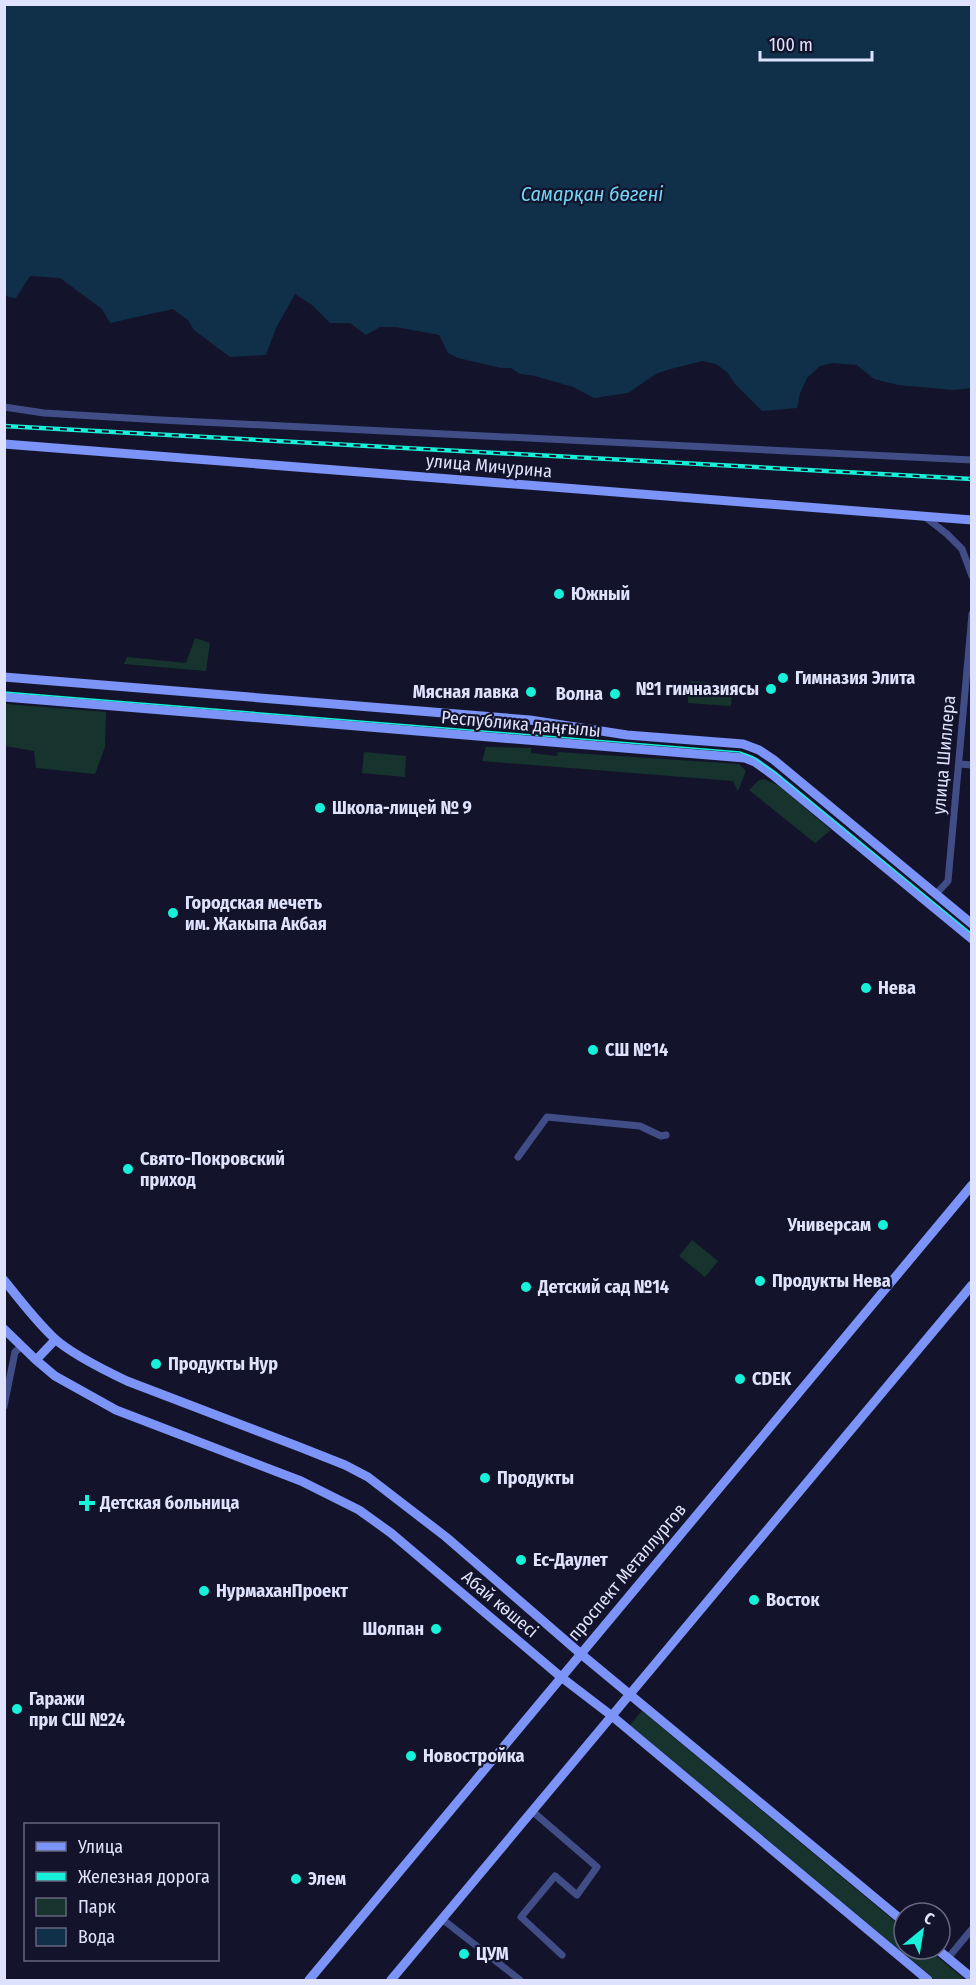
<svg xmlns="http://www.w3.org/2000/svg" width="976" height="1985" font-family="'Fira Sans Condensed',sans-serif">
<style>
.green{fill:#16342d}
.water{fill:#0f3048}
.lines{fill:none;stroke-linecap:round;stroke-linejoin:round}
.street{stroke:#414d87;stroke-width:7}
.secondary{stroke:#7c93f7;stroke-width:9}
.tram{stroke:#17f1d9;stroke-width:1.5}
.rail-casing{stroke:#17f1d9;stroke-width:4.5}
.rail{stroke:#13142b;stroke-width:2;stroke-dasharray:7;stroke-linecap:butt}
.poi-dot{fill:#17f1d9;stroke:#13142b;stroke-width:2}
.labels{text-anchor:middle;stroke-width:4.5;stroke-linejoin:round;paint-order:stroke}
.street-label{font-size:18px;fill:#dfe2fd;stroke:#13142b}
.poi-label{font-size:18px;font-weight:bold;fill:#dfe2fd;stroke:#13142b;text-anchor:start}
.water-label{font-size:20px;font-style:italic;fill:#73d5f6;stroke:#13142b}
</style>
<rect width="100%" height="100%" fill="#13142b"/>
<!-- green -->
<path class="green" d="M195 638 210 643 206 671 124 664 127 657 186 663Z
M691 681 732 685 731 706 688 703V684Z
M5 704 106 712 105 747 95 774 36 768 34 751 5 746Z
M486 747 531 748V753L557 756 558 752 739 764 746 771 738 791 733 781 482 761Z
M364 752 406 756 405 777 362 773Z
M764 779 779 786 831 830 815 843 749 790 758 781Z
M692 1240 718 1261 705 1277 679 1256Z
M642 1711 904 1929V1949H928L965 1980H935L630 1725Z"/>
<!-- water -->
<path class="water" d="M5 4 971 5V388L954 390 898 385 874 379 857 365 833 363 820 366 807 378 800 393 797 408 762 411 735 384 727 372 716 364 702 361 667 370 656 374 628 393 594 398 573 387 535 376 520 374 511 368H501L458 358 448 353 439 335 396 327H380L366 335 350 323H330L312 305 295 294 276 328 266 355 230 357 194 330 188 320 173 309 110 323 102 309 60 278 30 276 16 298 9 297 4 294Z"/>
<g class="lines">
<!-- street -->
<path class="street" d="M4 407 44 413 161 420 972 460
M924 516 947 534 962 549 972 576
M959 764 972 765
M936 894 948 881 972 614
M518 1157 547 1117 640 1126 661 1136 666 1135
M4 1406 15 1352 22 1346
M532 1811 597 1867 577 1895 555 1876 521 1917 562 1955
M442 1919 520 1980
M948 1958 972 1929"/>
<!-- secondary -->
<path class="secondary" d="M4 444 972 520
M4 677 530 720 627 735 743 744 759 750 774 760 972 924
M4 697 745 758 755 762 773 775 972 939
M4 1280C20 1300 35 1320 54 1338 70 1353 106 1371 127 1381L297 1446 345 1465 368 1477 446 1537 581 1654 904 1922
M4 1329 36 1360 55 1376 116 1410 301 1481 359 1510 391 1533 561 1677 612 1716 928 1980
M36 1360 55 1340
M937 1949 972 1978
M309 1980 972 1185
M391 1980 972 1285"/>
<!-- tram -->
<path class="tram" d="M4 692 740 752 753 757 776 773 972 934"/>
<!-- rail casing -->
<g class="rail-casing">
<path id="rail" d="M4 426 972 479"/>
</g>
<!-- rail -->
<use href="#rail" class="rail"/>
</g>
<!-- markers -->
<g class="poi-dot">
<circle cx="559" cy="594" r="6"/>
<circle cx="783" cy="678" r="6"/>
<circle cx="771" cy="689" r="6"/>
<circle cx="531" cy="692" r="6"/>
<circle cx="615" cy="694" r="6"/>
<circle cx="320" cy="808" r="6"/>
<circle cx="173" cy="913" r="6"/>
<circle cx="866" cy="988" r="6"/>
<circle cx="593" cy="1050" r="6"/>
<circle cx="128" cy="1169" r="6"/>
<circle cx="883" cy="1225" r="6"/>
<circle cx="760" cy="1281" r="6"/>
<circle cx="526" cy="1287" r="6"/>
<circle cx="156" cy="1364" r="6"/>
<circle cx="740" cy="1379" r="6"/>
<circle cx="485" cy="1478" r="6"/>
<path d="M84 1494h6v6h6v6h-6v6h-6v-6h-6v-6h6z"/>
<circle cx="521" cy="1560" r="6"/>
<circle cx="204" cy="1591" r="6"/>
<circle cx="754" cy="1600" r="6"/>
<circle cx="436" cy="1629" r="6"/>
<circle cx="17" cy="1709" r="6"/>
<circle cx="411" cy="1756" r="6"/>
<circle cx="296" cy="1879" r="6"/>
<circle cx="464" cy="1954" r="6"/>
</g>
<g class="labels">
<!-- street labels -->
<g class="street-label">
<text transform="translate(489 466) rotate(5)" y="6">улица Мичурина</text>
<text transform="translate(521 724) rotate(5)" y="6">Республика даңғылы</text>
<text transform="translate(944 755) rotate(-85)" y="6">улица Шиллера</text>
<text transform="translate(627 1572) rotate(-50)" y="6">проспект Металлургов</text>
<text transform="translate(500 1604) rotate(40)" y="6">Абай көшесі</text>
</g>
<!-- poi labels -->
<g class="poi-label">
<text x="571" y="600">Южный</text>
<text x="795" y="684">Гимназия Элита</text>
<text x="759" y="695" text-anchor="end">№1 гимназиясы</text>
<text x="519" y="698" text-anchor="end">Мясная лавка</text>
<text x="603" y="700" text-anchor="end">Волна</text>
<text x="332" y="814">Школа-лицей № 9</text>
<text x="185" y="909">Городская мечеть<tspan x="185" dy="21">им. Жакыпа Акбая</tspan></text>
<text x="878" y="994">Нева</text>
<text x="605" y="1056">СШ №14</text>
<text x="140" y="1165">Свято-Покровский<tspan x="140" dy="21">приход</tspan></text>
<text x="871" y="1231" text-anchor="end">Универсам</text>
<text x="772" y="1287">Продукты Нева</text>
<text x="538" y="1293">Детский сад №14</text>
<text x="168" y="1370">Продукты Нур</text>
<text x="752" y="1385">CDEK</text>
<text x="497" y="1484">Продукты</text>
<text x="100" y="1509">Детская больница</text>
<text x="533" y="1566">Ес-Даулет</text>
<text x="216" y="1597">НурмаханПроект</text>
<text x="766" y="1606">Восток</text>
<text x="424" y="1635" text-anchor="end">Шолпан</text>
<text x="29" y="1705">Гаражи<tspan x="29" dy="21">при СШ №24</tspan></text>
<text x="423" y="1762">Новостройка</text>
<text x="308" y="1885">Элем</text>
<text x="476" y="1960">ЦУМ</text>
</g>
<!-- water labels -->
<g class="water-label">
<text x="592" y="201">Самарқан бөгені</text>
</g>
</g>
<!-- border -->
<rect width="976" height="1985" fill="none" stroke="#dfe2fd" stroke-width="12"/>
<!-- legend -->
<rect x="24" y="1823" width="195" height="138" fill="#13142b" stroke="#65667f" stroke-width="1.5"/>
<rect x="36" y="1842" width="30" height="9" fill="#7c93f7" stroke="#65667f" stroke-width="1.5"/>
<text x="78" y="1853" font-size="18" fill="#dfe2fd">Улица</text>
<rect x="36" y="1872" width="30" height="9" fill="#17f1d9" stroke="#65667f" stroke-width="1.5"/>
<text x="78" y="1883" font-size="18" fill="#dfe2fd">Железная дорога</text>
<rect x="36" y="1898" width="30" height="18" fill="#16342d" stroke="#65667f" stroke-width="1.5"/>
<text x="78" y="1913" font-size="18" fill="#dfe2fd">Парк</text>
<rect x="36" y="1928" width="30" height="18" fill="#0f3048" stroke="#65667f" stroke-width="1.5"/>
<text x="78" y="1943" font-size="18" fill="#dfe2fd">Вода</text>
<!-- north arrow -->
<g transform="translate(922 1931) rotate(30)"><circle r="28" fill="#13142b" stroke="#65667f" stroke-width="1.5"/>
<path d="M0-4.5L10 22L0 15L-10 22Z" fill="#17f1d9"/>
<text y="-9" font-size="16" font-weight="bold" text-anchor="middle" fill="#dfe2fd">С</text>
</g>
<!-- scale -->
<path d="M760 51v9h112v-9" fill="none" stroke="#dfe2fd" stroke-width="3"/>
<text x="769" y="51" font-size="18" fill="#dfe2fd" stroke="#13142b" stroke-width="4.5" paint-order="stroke">100 m</text>
</svg>
